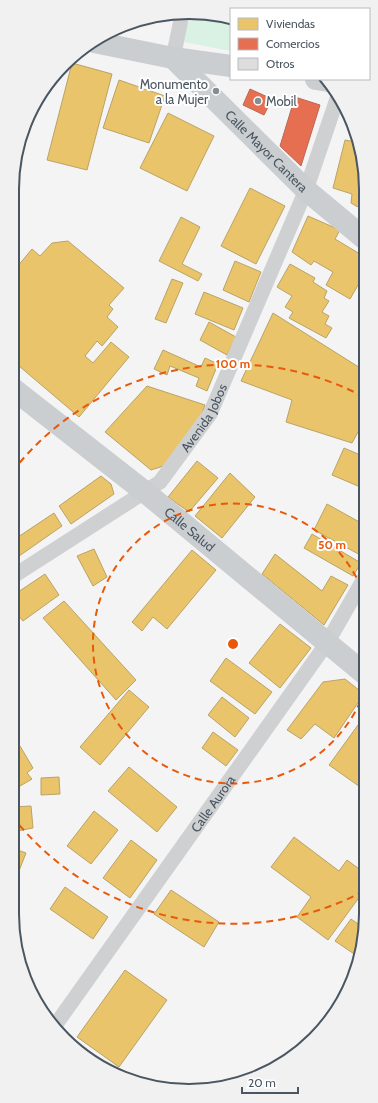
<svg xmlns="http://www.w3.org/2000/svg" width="378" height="1103" font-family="Cabin,sans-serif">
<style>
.green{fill:#d9f2e3}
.homes{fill:#e9c46a;stroke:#b9a367}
.shops{fill:#e76f51;stroke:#b86856}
.building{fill:#ddddde;stroke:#e5e6e7}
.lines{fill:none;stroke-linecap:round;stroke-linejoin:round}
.minor{stroke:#ced0d2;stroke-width:15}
.primary{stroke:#caced1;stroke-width:22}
.ring{fill:none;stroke:#e8590c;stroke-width:2;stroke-dasharray:7 5}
.poi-dot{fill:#868d94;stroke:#fff;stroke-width:1.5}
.labels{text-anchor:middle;stroke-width:4;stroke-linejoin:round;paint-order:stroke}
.poi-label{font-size:13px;fill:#4a5661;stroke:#fff;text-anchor:end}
.street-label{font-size:13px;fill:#4a5661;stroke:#fff}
.rim{fill:none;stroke:#4a5661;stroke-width:2}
.centre{fill:#e8590c;stroke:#fff;stroke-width:2}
.ring-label{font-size:12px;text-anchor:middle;font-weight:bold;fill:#e8590c;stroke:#fff;stroke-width:4;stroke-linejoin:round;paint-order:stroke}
</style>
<rect width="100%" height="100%" fill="#f4f4f4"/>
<!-- green -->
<path class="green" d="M190 15 231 18V51L184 42Z"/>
<!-- homes -->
<path class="homes" d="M72 63 112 74 87 170 47 160Z
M119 80 165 96 149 143 103 128Z
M168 113 214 136 187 191 140 168Z
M356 139 364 166 365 206 362 208 356 206 351 203 352 194 333 188 345 140 356 142Z
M250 188 285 206 256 264 221 246Z
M308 216 340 230 335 239 365 257V273L350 299 326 285 333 272 314 261 311 265 292 252Z
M181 217 200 227 182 264 202 274 198 281 159 261Z
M68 241 124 288 109 305 113 309 107 317 118 327 102 346 97 341 85 356 93 363 111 342 129 357 79 417 12 360V273L32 249 40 256 52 243Z
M235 261 261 272 249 302 223 290Z
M290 264 315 278 313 282 327 291 324 298 329 301 322 312 329 316 325 324 332 328 326 338 289 318 293 312 285 307 292 296 277 287Z
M172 279 183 283 166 323 155 319Z
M204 292 243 308 234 330 195 314Z
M273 313 365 371V425L363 434 358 432 352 443 286 422 292 400 241 381Z
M209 322 236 337 227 355 200 340Z
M163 350 201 367 205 358 218 364 207 391 196 386 199 378 170 366 167 375 154 369Z
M147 386 205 405 201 416 170 464 151 470 105 432Z
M344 448 365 457V489L332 475Z
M197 461 218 478 189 512 168 497Z
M230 473 255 497 222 538 195 516Z
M101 476 111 484 114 494 71 524 59 506Z
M327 504 363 524 365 521V555L364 557 314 530Z
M54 513 62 526 12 561V541Z
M312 534 361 563 353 576 304 548Z
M94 549 107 577 93 586 77 556Z
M192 550 216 570 167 629 153 617 142 631 132 622Z
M275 554 322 591 331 576 348 585 324 625 262 574Z
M45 574 59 595 23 621 12 608V596Z
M64 601 136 680 116 700 43 618Z
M280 624 311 648 280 688 249 663Z
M226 658 272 692 255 714 210 681Z
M345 679 364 694 334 738 315 724 301 739 287 730 323 682Z
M129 690 149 707 100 765 80 747Z
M222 697 249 718 235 737 208 715Z
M366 714V785L363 789 329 765Z
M213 732 238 750 226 766 202 748Z
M20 746 33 768 27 773 32 779 15 789 17 797 12 799V751Z
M129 767 177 807 157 832 108 791Z
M59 777 60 794 41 795V778Z
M31 806 33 828 12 832V807Z
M94 811 118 830 91 864 67 846Z
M294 837 339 871 347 860 366 874V888L328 940 297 917 311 897 271 867Z
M131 840 157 860 130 898 103 878Z
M12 848 26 853 15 881 12 879Z
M65 887 108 917 93 939 50 909Z
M171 890 219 922 204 947 154 914Z
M351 919 364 928 360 958 335 941Z
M125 970 167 1000 119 1067 77 1037Z
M104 1063 126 1077 111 1073 102 1066Z"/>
<!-- shops -->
<path class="shops" d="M250 89 272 99 264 115 243 105Z
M295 97 320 105 301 166 280 146Z"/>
<!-- building -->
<path class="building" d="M166 14H171L170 19 155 17Z"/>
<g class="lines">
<!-- minor -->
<g class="minor">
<path d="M173 58 182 15"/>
<path id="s1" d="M12 577 160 482 210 414 306 190 338 96"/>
<path id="s2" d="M54 1027 327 643 365 577"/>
</g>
<!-- primary -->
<g class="primary">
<path d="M94 42 173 58 231 66"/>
<path id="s3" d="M173 58 306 190 365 239"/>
<path d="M316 79 328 81"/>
<path id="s4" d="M12 388 145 492 366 675"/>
</g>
</g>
<!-- distance rings -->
<g class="ring">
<path d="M365 690A140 140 0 1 1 365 597"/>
<path d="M364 891A280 280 0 0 1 12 816M12 472A280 280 0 0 1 364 397"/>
</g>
<!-- markers -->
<g class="poi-dot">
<circle cx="216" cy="91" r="4"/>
<circle cx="258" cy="101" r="4"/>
</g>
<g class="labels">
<!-- poi labels -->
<g class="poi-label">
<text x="208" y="89">Monumento<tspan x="208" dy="15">a la Mujer</tspan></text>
<text x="266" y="106" text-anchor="start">Mobil</text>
</g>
<!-- street labels -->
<g class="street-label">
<text dy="5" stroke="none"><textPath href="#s3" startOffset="132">Calle Mayor Cantera</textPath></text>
<text dy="5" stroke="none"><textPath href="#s1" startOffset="254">Avenida Jobos</textPath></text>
<text dy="5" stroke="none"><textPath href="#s4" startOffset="227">Calle Salud</textPath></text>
<text dy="5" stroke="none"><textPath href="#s2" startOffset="274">Calle Aurora</textPath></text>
</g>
</g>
<!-- crop -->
<path d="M0 0H378V1103H0ZM189 19H189A170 170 0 0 1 359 189V914A170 170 0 0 1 189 1084H189A170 170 0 0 1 19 914V189A170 170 0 0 1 189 19Z" fill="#f1f1f2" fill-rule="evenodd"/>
<path class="rim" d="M189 19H189A170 170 0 0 1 359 189V914A170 170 0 0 1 189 1084H189A170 170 0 0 1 19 914V189A170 170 0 0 1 189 19Z"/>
<circle cx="233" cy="644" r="6" class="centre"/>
<g class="ring-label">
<text x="233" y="368">100 m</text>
<text x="332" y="549">50 m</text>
</g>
<!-- legend -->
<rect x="230" y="8" width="140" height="72" fill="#ffffff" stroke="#b7bbc0"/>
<rect x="238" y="18" width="20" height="12" fill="#e9c46a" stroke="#b7bbc0"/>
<text x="266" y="28" font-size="12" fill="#4a5661">Viviendas</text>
<rect x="238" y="38" width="20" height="12" fill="#e76f51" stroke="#b7bbc0"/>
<text x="266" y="48" font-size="12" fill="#4a5661">Comercios</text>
<rect x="238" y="58" width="20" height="12" fill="#ddddde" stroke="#b7bbc0"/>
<text x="266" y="68" font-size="12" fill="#4a5661">Otros</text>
<!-- scale -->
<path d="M242 1087v6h56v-6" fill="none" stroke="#4a5661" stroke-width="2"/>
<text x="248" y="1087" font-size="12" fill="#4a5661" stroke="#ffffff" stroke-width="3" paint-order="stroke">20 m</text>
</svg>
